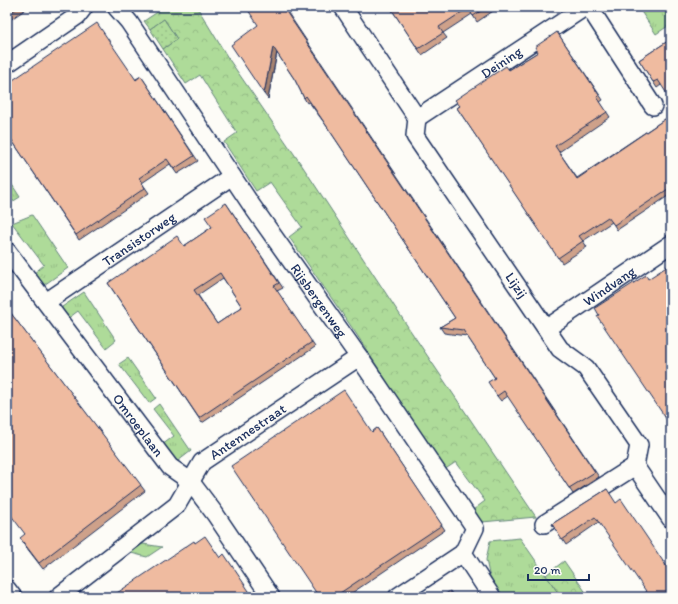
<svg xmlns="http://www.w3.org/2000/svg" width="678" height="604" font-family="Itim,sans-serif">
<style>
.grass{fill:url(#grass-tufts);stroke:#64857c}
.forest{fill:url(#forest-crowns);stroke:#64857c}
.park{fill:url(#park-dots);stroke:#64857c}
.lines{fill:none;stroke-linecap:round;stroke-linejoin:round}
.street-casing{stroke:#1b2f5e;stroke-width:20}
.street{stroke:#fdfcf7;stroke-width:17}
.wall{fill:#cea18a;stroke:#1b2f5e;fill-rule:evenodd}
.shaded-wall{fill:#a78370;stroke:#1b2f5e}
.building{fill:#efbba0;stroke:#1b2f5e;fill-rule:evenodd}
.labels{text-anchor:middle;stroke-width:3;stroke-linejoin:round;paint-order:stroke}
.street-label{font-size:14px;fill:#1b2f5e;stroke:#fdfcf7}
</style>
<defs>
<pattern id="grass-tufts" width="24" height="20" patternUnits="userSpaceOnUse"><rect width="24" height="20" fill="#aedb99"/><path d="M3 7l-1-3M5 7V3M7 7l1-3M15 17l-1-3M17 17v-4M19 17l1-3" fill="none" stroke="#95bc86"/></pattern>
<pattern id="forest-crowns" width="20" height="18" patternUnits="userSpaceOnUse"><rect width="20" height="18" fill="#aedb99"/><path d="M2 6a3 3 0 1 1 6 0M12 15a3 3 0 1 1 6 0" fill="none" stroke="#95bc86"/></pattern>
<pattern id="park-dots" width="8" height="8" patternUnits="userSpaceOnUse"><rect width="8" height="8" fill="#aedb99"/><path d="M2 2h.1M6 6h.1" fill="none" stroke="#95bc86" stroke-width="1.8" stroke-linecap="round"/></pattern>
</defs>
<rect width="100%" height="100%" fill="#fdfcf7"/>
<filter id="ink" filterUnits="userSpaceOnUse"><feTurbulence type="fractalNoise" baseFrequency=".025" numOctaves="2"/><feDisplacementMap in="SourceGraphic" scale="8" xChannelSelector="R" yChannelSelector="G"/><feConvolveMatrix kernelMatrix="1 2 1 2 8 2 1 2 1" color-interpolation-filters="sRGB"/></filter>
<g filter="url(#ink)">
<!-- grass -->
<path class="grass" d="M638 7H671V24L656 34Z
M7 177 20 197 7 205Z
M32 215 68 268 44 285 36 280 33 274 44 265 12 223Z
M84 292 116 340 106 348 78 311 66 320 63 313 62 307Z
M128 358 156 398 149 403 119 364Z
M159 404 191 451 178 461 171 457 162 445 174 436 153 409Z
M520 538 561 597H501L489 574 486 560 490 541Z
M142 544H143L162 547 147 557 131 553Z"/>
<!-- forest -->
<path class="forest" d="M165 7H197L228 58 303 167 410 330 536 517 482 522 473 510 485 501 456 462 444 470 355 332 289 237 302 227 270 182 256 191 224 142 237 133 200 75 186 84 163 49 177 39 164 19 150 29 144 21Z
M564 561 589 597H561L546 575Z"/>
<!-- park -->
<path class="park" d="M164 19 177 39 163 49 150 29Z"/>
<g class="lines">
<!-- street casing -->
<g class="street-casing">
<g id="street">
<path id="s1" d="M116 7 129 22 252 206 359 357 475 528 463 553 492 597"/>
<path id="s2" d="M343 7 417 118 415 136 560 349 586 368 639 445 635 466 544 524"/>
<path d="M589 7 653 106"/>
<path d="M7 64 77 16 84 7"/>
<path id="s3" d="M417 118 585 7"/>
<path id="s4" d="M7 251 170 467 190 481 215 514 271 597"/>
<path id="s5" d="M46 302 232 176"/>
<path id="s6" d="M547 328 671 244"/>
<path d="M635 466 671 519"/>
<path d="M7 589 13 597"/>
<path id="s7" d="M58 597 177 505 202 462 359 357"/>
<path d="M397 597 463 553"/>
</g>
</g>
<!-- street -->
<use href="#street" class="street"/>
</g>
<!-- wall -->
<path class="wall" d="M7 7H29L7 22Z
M284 7 599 477 573 494 508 396 501 401 497 396 495 378 467 336 444 333 440 327 455 318 328 128 309 102 307 103 304 98 295 80 277 53 268 99 258 25Z
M390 7H499L477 22 472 14 443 33 447 38 422 55Z
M557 32 603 100 600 102 610 117 559 152 577 178 671 115V194L617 230 612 222 583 241 587 247 562 263 457 108 509 70 538 52Z
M671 39 661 85 657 88 639 60Z
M141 76 198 161 177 174 170 164 142 183 149 193 79 240 7 133 136 79Z
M226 203 283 288 277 291 315 347 202 423 108 283 184 246 212 227ZM223 278 242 307 217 324 198 295Z
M7 308 145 491 43 569 23 543 25 534 7 362Z
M377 428 445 530 346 597H319L372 432Z
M607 489 599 522 566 545 552 524Z"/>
<!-- shaded-wall -->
<path class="shaded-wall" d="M273 47 277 52 268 99 264 94Z"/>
<!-- building -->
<path class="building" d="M7 7H19L7 15Z
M246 7H283L595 472 569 488 504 391 497 396 488 382 495 378 463 330 440 327 455 318 328 128 306 96 304 98 295 80 273 47 264 94 231 45 258 25Z
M390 7H487L473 16 468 8 439 27 443 33 418 49Z
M97 23 136 80 141 76 194 156 174 169 167 159 139 178 145 188 76 235 7 133V84Z
M557 32 599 95 597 97 607 112 555 146 577 179 671 115V187L614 225 608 217 579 236 583 241 558 258 457 108 460 106 455 100 506 66 509 70 538 52 535 47Z
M671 39V100L658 80 653 82 639 60Z
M226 203 279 283 274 286 312 342 199 418 108 283 177 236 184 246 212 227 205 217ZM220 273 242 307 217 324 194 290Z
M671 264V426L597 316 599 315 595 308 646 275 648 279Z
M7 308 141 485 39 563 20 538 25 534 7 510V363L8 362 7 361Z
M344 390 372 432 377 428 442 525 334 597H319L231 466Z
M607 489 616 503 621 499 671 573V597H650L595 517 562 540 552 524Z
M205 536 220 558 224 554 253 597H111L194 541 195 543Z
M450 591 454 597H441Z"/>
</g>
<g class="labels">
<!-- street labels -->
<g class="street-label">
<text dy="5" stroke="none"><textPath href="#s3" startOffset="101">Deining</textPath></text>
<text dy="5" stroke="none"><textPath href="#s5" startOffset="112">Transistorweg</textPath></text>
<text dy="5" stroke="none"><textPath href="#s2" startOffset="332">Lijzij</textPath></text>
<text dy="5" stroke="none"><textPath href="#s6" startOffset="75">Windvang</textPath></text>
<text dy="5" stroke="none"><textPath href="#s1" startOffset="357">Rijsbergenweg</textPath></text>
<text dy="5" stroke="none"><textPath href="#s4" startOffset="218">Omroeplaan</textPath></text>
<text dy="5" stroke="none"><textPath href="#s7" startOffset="255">Antennestraat</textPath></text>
</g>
</g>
<!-- margin -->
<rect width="678" height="604" fill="none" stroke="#fdfcf7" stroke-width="24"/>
<rect x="12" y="12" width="654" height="580" fill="none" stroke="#1b2f5e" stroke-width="1.5" filter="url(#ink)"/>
<!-- scale -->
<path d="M528 574v6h61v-6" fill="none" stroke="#1b2f5e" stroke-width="2"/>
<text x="534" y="574" font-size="12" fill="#1b2f5e" stroke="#fdfcf7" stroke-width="3" paint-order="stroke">20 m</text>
</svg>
